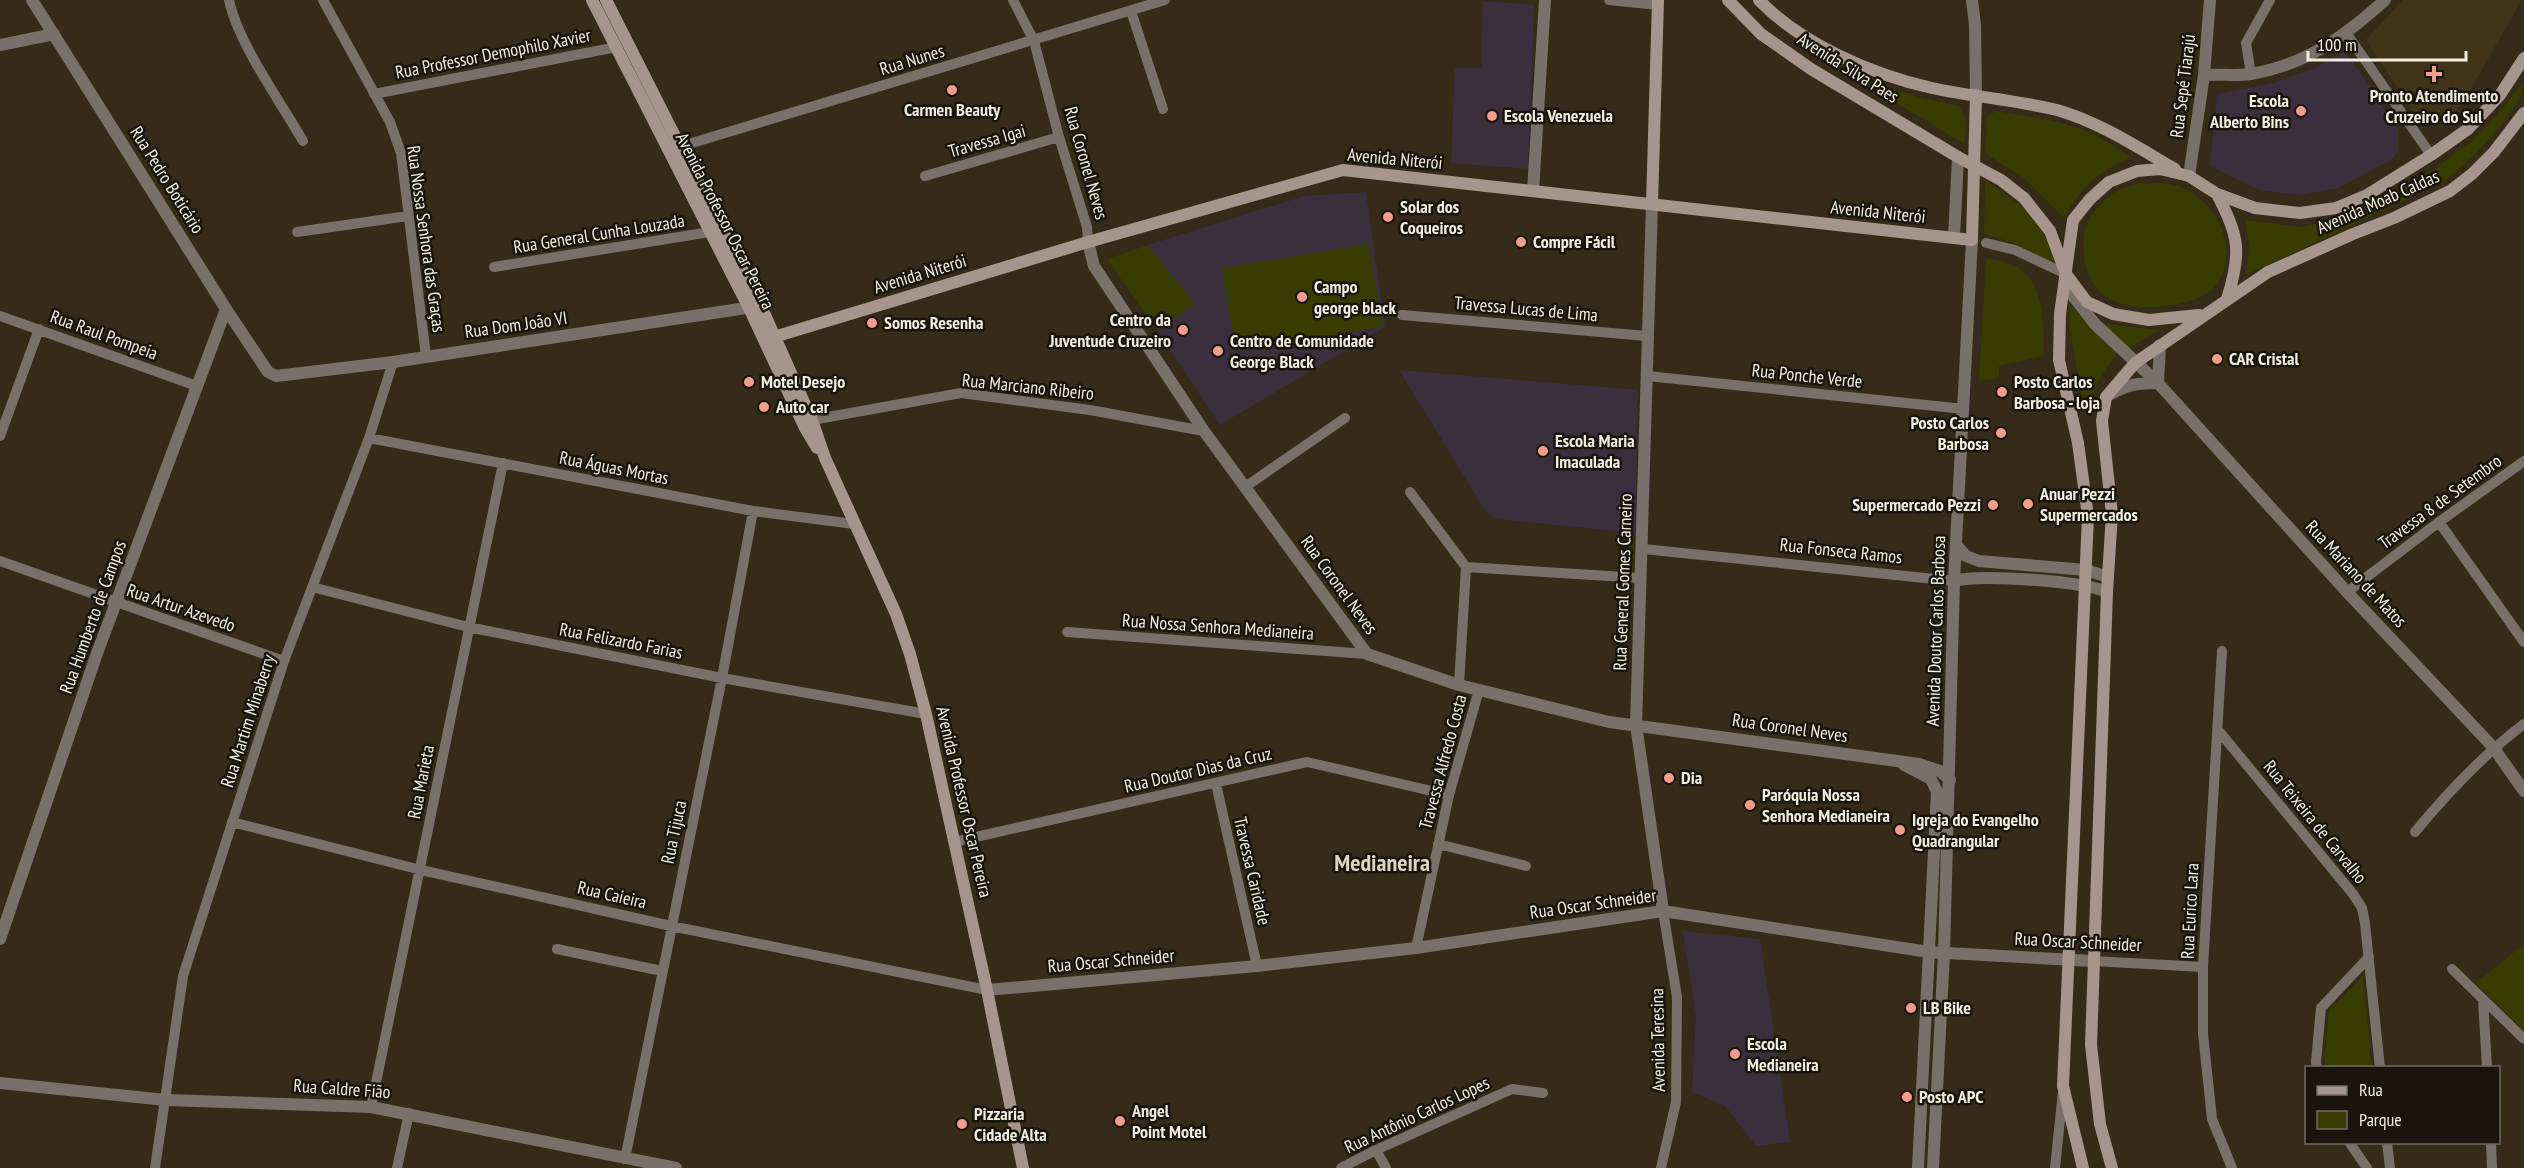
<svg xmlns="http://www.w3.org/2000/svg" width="2524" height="1168" font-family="'PT Sans Narrow',sans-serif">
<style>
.built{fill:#413419}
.education{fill:#3c2f3d}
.green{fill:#393c00}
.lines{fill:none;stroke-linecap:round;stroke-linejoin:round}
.minor{stroke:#7a706a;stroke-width:10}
.tertiary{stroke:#7a706a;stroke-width:12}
.secondary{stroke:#a6958c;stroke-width:12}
.poi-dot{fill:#f49d8b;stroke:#19140c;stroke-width:2}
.labels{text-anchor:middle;stroke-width:5;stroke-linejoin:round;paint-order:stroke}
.street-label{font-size:18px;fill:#f4eee2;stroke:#19140c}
.poi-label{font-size:18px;font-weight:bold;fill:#f4eee2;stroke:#19140c;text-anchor:start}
.district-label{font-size:24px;font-weight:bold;fill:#e2d5bd;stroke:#19140c}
</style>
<rect width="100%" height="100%" fill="#352b18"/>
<!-- built -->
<path class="built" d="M2403 0H2522L2461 106 2435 126 2421 123 2366 40Z"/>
<!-- education -->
<path class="education" d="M1483 1 1534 5 1528 169 1451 163 1455 68H1481Z
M2345 51 2398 128V152L2391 160 2338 188 2299 195 2259 190 2210 166 2217 94 2274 83 2315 68Z
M1366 192 1385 327 1220 425 1157 330 1194 304 1148 245 1304 196Z
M1399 370 1638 390 1635 533 1496 519 1486 512Z
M1683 931 1760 939 1790 1142 1756 1146 1725 1106 1692 1092 1696 1016Z"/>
<!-- green -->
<path class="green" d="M1856 78 1922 98 1959 106 1966 119 1964 144Z
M2524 81C2524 110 2467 163 2445 181L2246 275 2249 246 2245 220 2302 227 2349 216 2437 167 2471 142 2498 114Z
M1996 111 2055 121 2090 132 2132 157C2096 173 2084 184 2064 218L2025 179 1985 153 1987 117Z
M1985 180C2021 203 2040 219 2056 259L2052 264 2017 245 1984 233Z
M2141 183C2156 183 2172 182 2186 189 2217 206 2239 247 2219 281 2210 296 2189 303 2172 305 2149 309 2117 309 2099 291 2084 276 2080 245 2086 226 2090 213 2104 199 2115 192 2122 187 2133 186 2141 183Z
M1369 244 1382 327 1236 351 1222 268Z
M1148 245 1195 304 1157 330 1107 259Z
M1986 259C2045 262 2043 310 2044 356L1999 366V378L1979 381Z
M2069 304 2117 353C2100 376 2092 390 2086 418L2070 330Z
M2103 324 2159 330 2127 349Z
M2524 944V1031L2476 983Z
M2363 976 2372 1067H2326L2324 1059 2329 1011Z"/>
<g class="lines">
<!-- minor -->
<path class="minor" d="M229 0C238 43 280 101 303 141
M323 0 390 122 401 153 426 356
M1013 0 1034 41 1059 137 1087 227 1088 242
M1609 0 1658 5
M1131 11 1163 109
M2347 34 2431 155
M2251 74 2246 43 2270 0
M374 94 617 47
M672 149 1165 0
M925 176 1059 137
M297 232 408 216
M1986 243 2015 250 2066 274
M494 267 710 232
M1402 315 1647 336
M0 316 197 386
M1647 376 1964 409
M812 420 961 393 1090 410 1204 431
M0 436 39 329
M369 438 753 511 854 524
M1245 487 1345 418
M1410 492 1466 567 1459 685
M2439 522 2524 642
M1643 549 1954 581
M0 561 284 661
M1466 567 1641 578
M312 587 468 627 722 678 926 714
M2347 592 2439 522 2524 461
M1067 632 1367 654
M2222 651 2203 967V1034L2212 1119 2232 1168
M2218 730 2353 894 2362 908 2365 923 2380 1068
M1216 784 1257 966
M232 822 421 870 671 926 987 990
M2415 832C2448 792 2483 755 2524 724
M954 842 1307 762 1449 795
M1438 844 1526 866
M1416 948 1449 795 1479 690
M557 949 662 971
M2093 961 2203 967
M2452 969 2524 1039
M2483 999 2487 1068
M2317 1068 2316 1062 2321 1008 2369 957
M371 1107 503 463
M2349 1142 2367 1168
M2387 1142 2390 1168
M2491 1142 2492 1168
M1376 1150 1386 1168
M625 1159 722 678 753 511
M155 1168 183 976 284 661 369 438 393 362
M397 1168 409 1113
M1341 1168 1376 1150 1512 1089 1543 1093
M1661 1168 1676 1102 1677 997 1663 911
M2055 1168 2063 1091"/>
<!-- tertiary -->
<path class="tertiary" d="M32 0 226 309 268 372 276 376 393 362 759 306
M1972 0 1975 25 1976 95
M0 45 54 34
M2204 75C2220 74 2236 76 2251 74 2306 65 2345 36 2385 0
M2189 176 2204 75 2210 0
M1533 191 1545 0
M1652 204 1636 725 1663 911
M1954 238 1958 157
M1088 242 1094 266 1204 431 1367 654 1459 685 1609 722 1919 764 1940 771 1950 780
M2067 278 2073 296 2095 324 2158 383 2347 592 2493 747 2524 791
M2158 383 2160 345
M2111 394C2127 384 2140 383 2158 383
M1957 546 1966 556 1979 561 2086 570 2108 577
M1954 581C1981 574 2082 581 2107 592
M1904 765 1931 779 1937 792 1918 1168
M0 939 96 656 226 309
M987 990 1257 966 1416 948 1663 911 1929 952 2093 961
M0 1083 166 1100 371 1107 676 1168
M1933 1168 1944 953 1954 581 1972 240"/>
<!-- secondary -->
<path class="secondary" d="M592 0 749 308 805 428 817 448
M606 0 761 306 812 420 825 458 896 614 910 654 926 714 987 990 1023 1168
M1728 0 1761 34 1811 69 1958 157 2001 180 2024 198 2050 231 2066 274 2087 302 2113 314 2149 320 2199 315
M1759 0C1801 44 1873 75 1932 88 1973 97 2016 100 2057 110 2099 122 2137 147 2175 169
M2217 194C2239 237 2242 252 2227 299
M1652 204 1658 0
M764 340 1088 242 1343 170 1972 240 1976 95
M2083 1168 2063 1086 2088 516 2078 443 2059 360 2060 314 2073 220 2090 199 2109 182 2137 171 2160 169 2189 176 2217 194 2255 208 2300 213 2336 208 2367 195 2431 155 2468 129 2500 95 2524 58
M2112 1168 2100 1124 2091 1045 2107 592 2112 514 2102 421 2106 397 2135 363 2268 272 2353 234 2394 218 2450 191 2472 174 2494 152 2524 113"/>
</g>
<!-- markers -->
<g class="poi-dot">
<path d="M2431 65h6v6h6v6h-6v6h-6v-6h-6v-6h6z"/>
<circle cx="952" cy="90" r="6"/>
<circle cx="2301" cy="111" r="6"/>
<circle cx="1492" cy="116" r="6"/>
<circle cx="1388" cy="217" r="6"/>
<circle cx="1521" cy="242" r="6"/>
<circle cx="1302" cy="297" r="6"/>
<circle cx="872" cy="323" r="6"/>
<circle cx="1183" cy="330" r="6"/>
<circle cx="1218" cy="351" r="6"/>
<circle cx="2217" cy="359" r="6"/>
<circle cx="749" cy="382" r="6"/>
<circle cx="2002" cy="392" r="6"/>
<circle cx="764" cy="407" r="6"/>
<circle cx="2001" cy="433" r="6"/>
<circle cx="1543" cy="451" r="6"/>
<circle cx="2028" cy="504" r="6"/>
<circle cx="1993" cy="505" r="6"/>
<circle cx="1669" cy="778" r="6"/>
<circle cx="1750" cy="805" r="6"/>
<circle cx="1900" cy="830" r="6"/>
<circle cx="1911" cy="1008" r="6"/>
<circle cx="1735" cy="1054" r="6"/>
<circle cx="1907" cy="1097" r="6"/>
<circle cx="1120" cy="1121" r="6"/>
<circle cx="962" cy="1124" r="6"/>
</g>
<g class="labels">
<!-- street labels -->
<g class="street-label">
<text transform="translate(493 54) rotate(-11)" y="6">Rua Professor Demophilo Xavier</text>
<text transform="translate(912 60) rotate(-17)" y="6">Rua Nunes</text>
<text transform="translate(1848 68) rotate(32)" y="6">Avenida Silva Paes</text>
<text transform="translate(2183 86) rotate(-83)" y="6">Rua Sepé Tiarajú</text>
<text transform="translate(987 141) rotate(-16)" y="6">Travessa Igai</text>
<text transform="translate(1395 159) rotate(5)" y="6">Avenida Niterói</text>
<text transform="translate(1086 163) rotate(74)" y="6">Rua Coronel Neves</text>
<text transform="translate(167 180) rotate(58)" y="6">Rua Pedro Boticário</text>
<text transform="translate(2378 202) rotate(-24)" y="6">Avenida Moab Caldas</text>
<text transform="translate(1878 212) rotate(6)" y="6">Avenida Niterói</text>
<text transform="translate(725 221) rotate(63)" y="6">Avenida Professor Oscar Pereira</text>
<text transform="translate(599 234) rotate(-9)" y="6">Rua General Cunha Louzada</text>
<text transform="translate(426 239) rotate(82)" y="6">Rua Nossa Senhora das Graças</text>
<text transform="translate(920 274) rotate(-17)" y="6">Avenida Niterói</text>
<text transform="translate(1526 309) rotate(5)" y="6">Travessa Lucas de Lima</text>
<text transform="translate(516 325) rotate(-8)" y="6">Rua Dom João VI</text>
<text transform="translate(104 335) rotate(20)" y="6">Rua Raul Pompeia</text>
<text transform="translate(1807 376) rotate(6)" y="6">Rua Ponche Verde</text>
<text transform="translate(1028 387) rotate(6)" y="6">Rua Marciano Ribeiro</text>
<text transform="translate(614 468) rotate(11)" y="6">Rua Águas Mortas</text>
<text transform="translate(2440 502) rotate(-36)" y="6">Travessa 8 de Setembro</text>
<text transform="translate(1841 551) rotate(6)" y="6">Rua Fonseca Ramos</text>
<text transform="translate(2356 574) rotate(47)" y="6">Rua Mariano de Matos</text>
<text transform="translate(1623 582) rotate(-88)" y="6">Rua General Gomes Carneiro</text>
<text transform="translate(1339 585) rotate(54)" y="6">Rua Coronel Neves</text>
<text transform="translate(181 608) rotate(19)" y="6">Rua Artur Azevedo</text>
<text transform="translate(93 617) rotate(-70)" y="6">Rua Humberto de Campos</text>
<text transform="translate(1218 627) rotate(4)" y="6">Rua Nossa Senhora Medianeira</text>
<text transform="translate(1936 631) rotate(-88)" y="6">Avenida Doutor Carlos Barbosa</text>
<text transform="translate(621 641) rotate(11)" y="6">Rua Felizardo Farias</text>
<text transform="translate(248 721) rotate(-72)" y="6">Rua Martim Minaberry</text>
<text transform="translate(1790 728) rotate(8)" y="6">Rua Coronel Neves</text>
<text transform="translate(1443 762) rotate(-75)" y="6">Travessa Alfredo Costa</text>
<text transform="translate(1198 770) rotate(-13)" y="6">Rua Doutor Dias da Cruz</text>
<text transform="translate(421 782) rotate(-79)" y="6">Rua Marieta</text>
<text transform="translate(964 802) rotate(77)" y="6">Avenida Professor Oscar Pereira</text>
<text transform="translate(2315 822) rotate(51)" y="6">Rua Teixeira de Carvalho</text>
<text transform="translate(674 832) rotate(-78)" y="6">Rua Tijuca</text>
<text transform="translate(1252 871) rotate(77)" y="6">Travessa Caridade</text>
<text transform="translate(612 895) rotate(13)" y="6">Rua Caieira</text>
<text transform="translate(1593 904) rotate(-8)" y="6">Rua Oscar Schneider</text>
<text transform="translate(2190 911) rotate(-87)" y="6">Rua Eurico Lara</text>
<text transform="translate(2078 942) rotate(3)" y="6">Rua Oscar Schneider</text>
<text transform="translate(1111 961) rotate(-5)" y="6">Rua Oscar Schneider</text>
<text transform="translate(1658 1040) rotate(-91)" y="6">Avenida Teresina</text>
<text transform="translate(342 1089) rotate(4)" y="6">Rua Caldre Fião</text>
<text transform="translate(1417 1115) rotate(-25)" y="6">Rua Antônio Carlos Lopes</text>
</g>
<!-- poi labels -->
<g class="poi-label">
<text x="2434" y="102" text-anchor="middle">Pronto Atendimento<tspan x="2434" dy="21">Cruzeiro do Sul</tspan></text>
<text x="2289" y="107" text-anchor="end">Escola<tspan x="2289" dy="21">Alberto Bins</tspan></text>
<text x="952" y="116" text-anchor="middle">Carmen Beauty</text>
<text x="1504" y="122">Escola Venezuela</text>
<text x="1400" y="213">Solar dos<tspan x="1400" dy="21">Coqueiros</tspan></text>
<text x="1533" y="248">Compre Fácil</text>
<text x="1314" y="293">Campo<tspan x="1314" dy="21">george black</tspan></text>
<text x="1171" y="326" text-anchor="end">Centro da<tspan x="1171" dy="21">Juventude Cruzeiro</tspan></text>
<text x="884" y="329">Somos Resenha</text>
<text x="1230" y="347">Centro de Comunidade<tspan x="1230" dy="21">George Black</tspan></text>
<text x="2229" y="365">CAR Cristal</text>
<text x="761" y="388">Motel Desejo</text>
<text x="2014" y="388">Posto Carlos<tspan x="2014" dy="21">Barbosa - loja</tspan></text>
<text x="776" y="413">Auto car</text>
<text x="1989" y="429" text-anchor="end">Posto Carlos<tspan x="1989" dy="21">Barbosa</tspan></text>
<text x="1555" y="447">Escola Maria<tspan x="1555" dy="21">Imaculada</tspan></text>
<text x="2040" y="500">Anuar Pezzi<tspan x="2040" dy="21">Supermercados</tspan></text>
<text x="1981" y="511" text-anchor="end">Supermercado Pezzi</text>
<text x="1681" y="784">Dia</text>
<text x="1762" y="801">Paróquia Nossa<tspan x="1762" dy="21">Senhora Medianeira</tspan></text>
<text x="1912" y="826">Igreja do Evangelho<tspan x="1912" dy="21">Quadrangular</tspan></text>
<text x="1923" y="1014">LB Bike</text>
<text x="1747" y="1050">Escola<tspan x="1747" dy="21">Medianeira</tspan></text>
<text x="1919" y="1103">Posto APC</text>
<text x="1132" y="1117">Angel<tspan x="1132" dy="21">Point Motel</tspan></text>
<text x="974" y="1120">Pizzaria<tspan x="974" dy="21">Cidade Alta</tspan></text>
</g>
<!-- district labels -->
<g class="district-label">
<text x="1382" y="871">Medianeira</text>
</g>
</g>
<!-- legend -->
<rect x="2305" y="1066" width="195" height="78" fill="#19140c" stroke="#716b62" stroke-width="1.5"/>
<rect x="2317" y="1086" width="30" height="9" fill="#a6958c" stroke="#716b62" stroke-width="1.5"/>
<text x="2359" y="1096" font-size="18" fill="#f4eee2">Rua</text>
<rect x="2317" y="1111" width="30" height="18" fill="#393c00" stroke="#716b62" stroke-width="1.5"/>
<text x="2359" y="1126" font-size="18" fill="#f4eee2">Parque</text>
<!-- scale -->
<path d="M2308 51v9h158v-9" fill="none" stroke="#f4eee2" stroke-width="3"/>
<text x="2317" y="51" font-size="18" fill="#f4eee2" stroke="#19140c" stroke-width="4.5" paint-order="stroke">100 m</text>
</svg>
